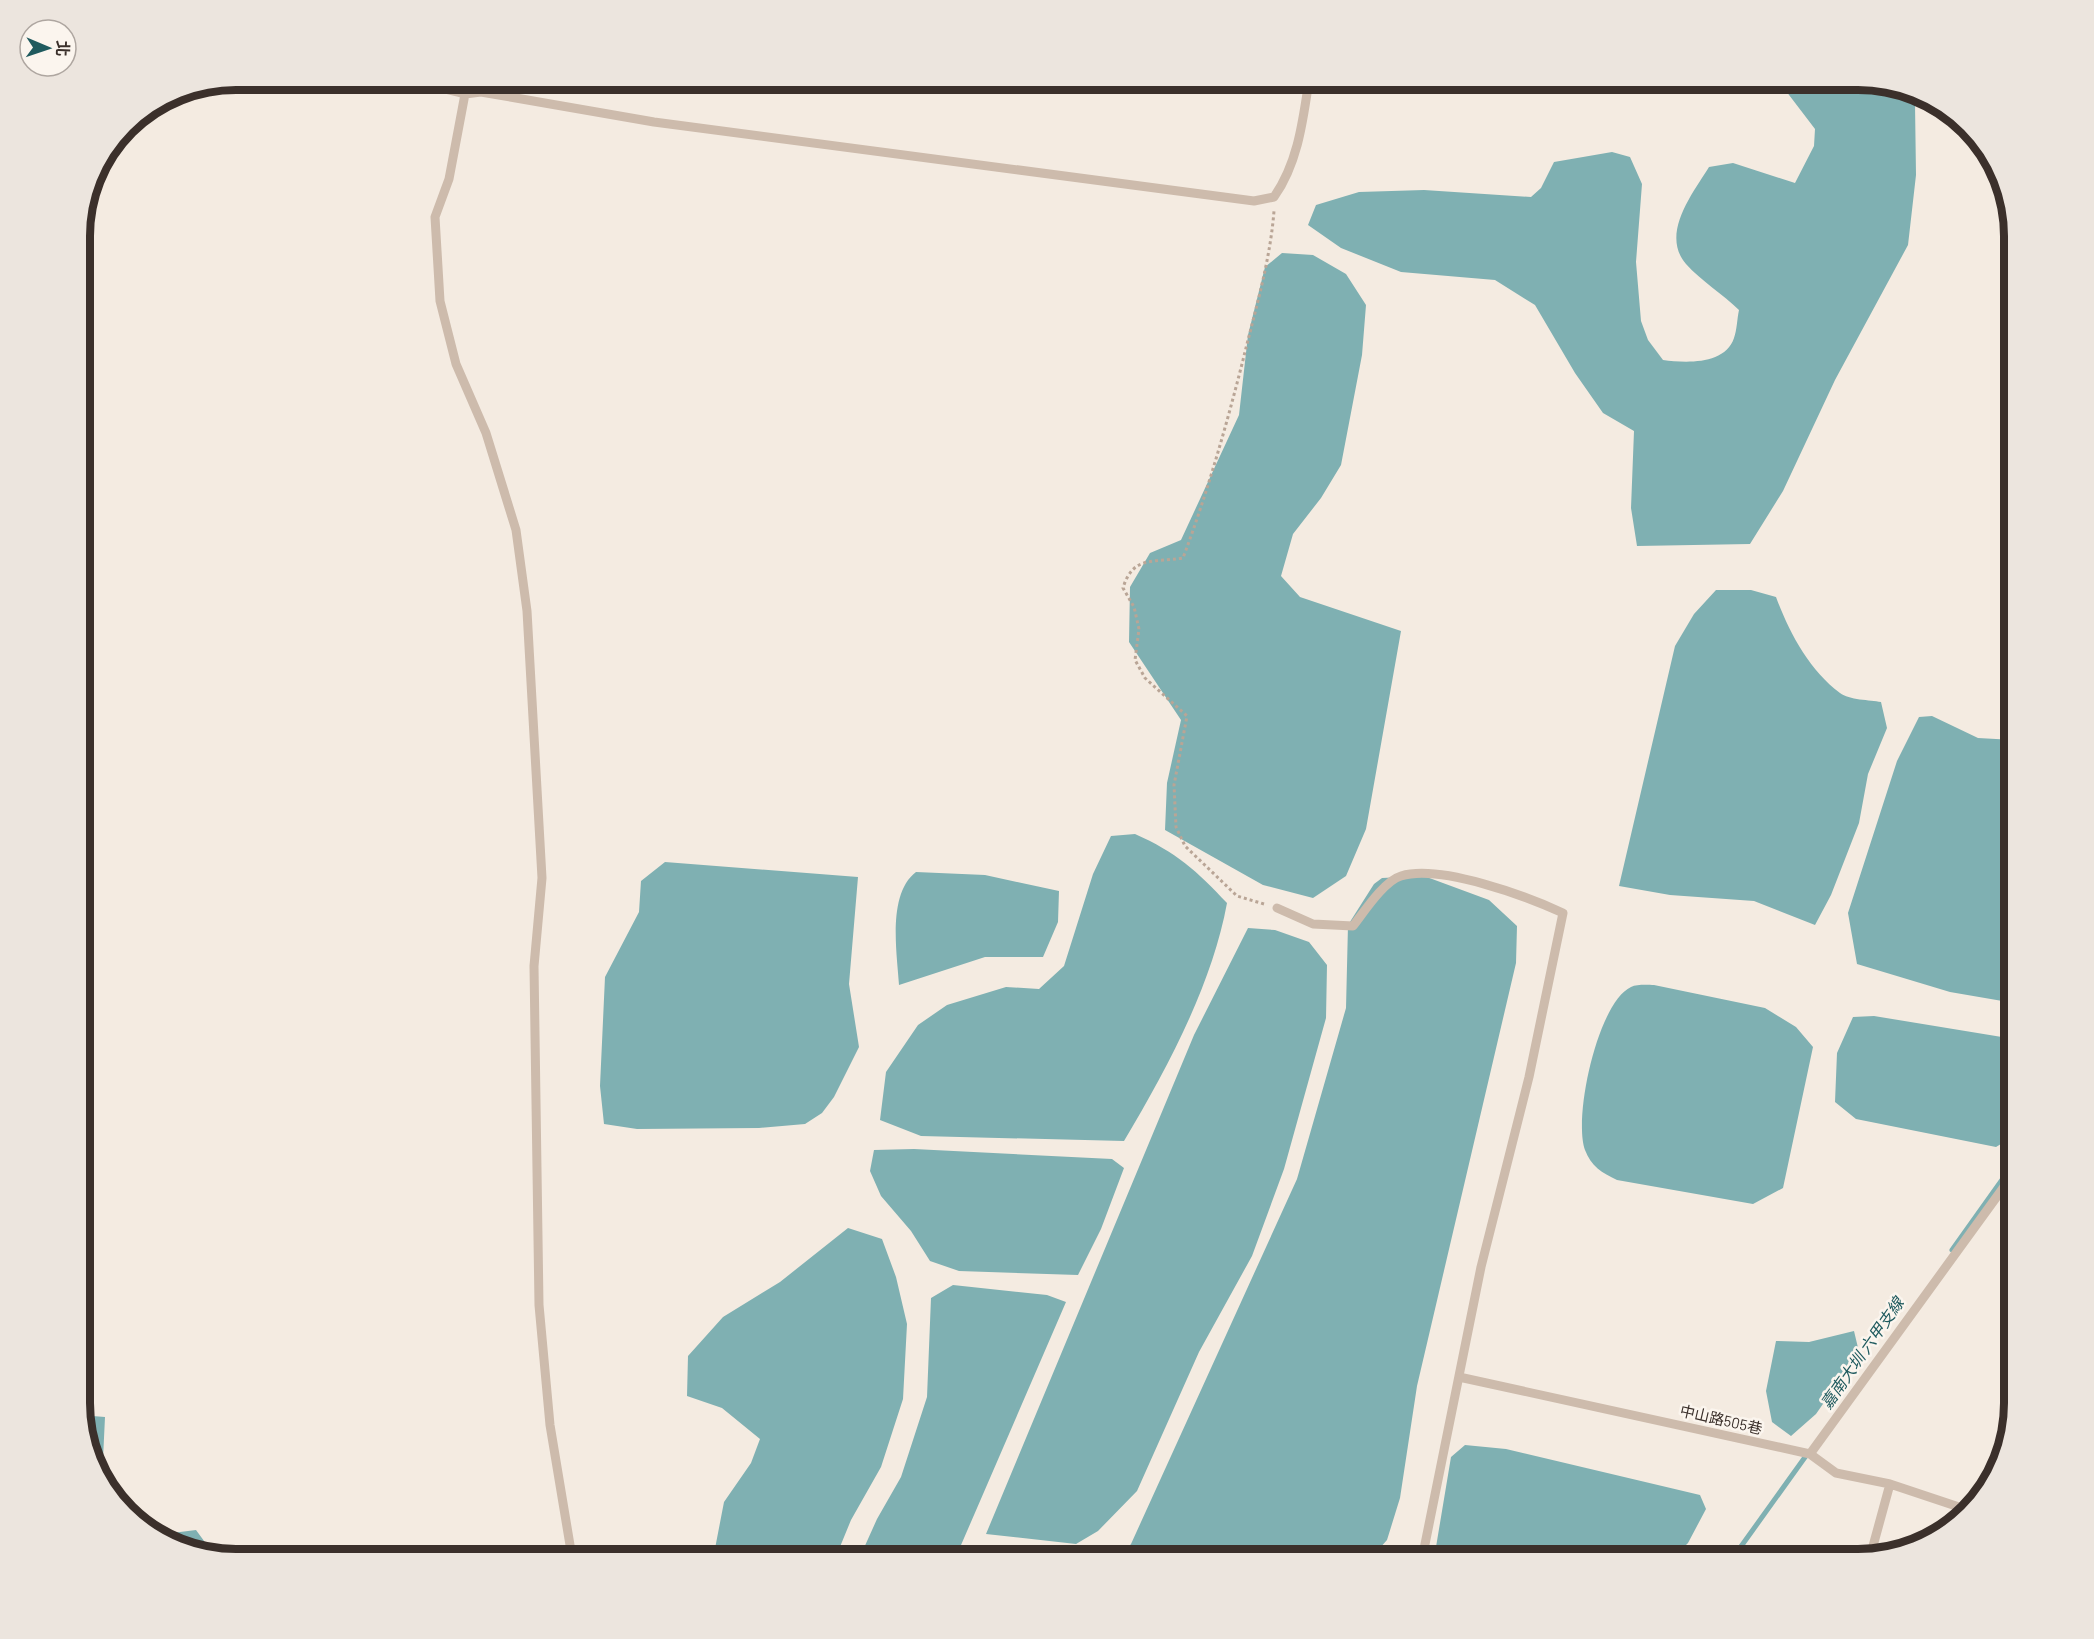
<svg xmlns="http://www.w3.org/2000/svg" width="2094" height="1639" font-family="Barlow,'Noto Sans TC',sans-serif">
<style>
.water{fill:#7fb0b2}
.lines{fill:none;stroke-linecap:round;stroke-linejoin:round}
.stream{stroke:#7fb0b2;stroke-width:5}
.path{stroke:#b9a596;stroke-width:3;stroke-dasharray:3 3;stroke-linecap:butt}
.service{stroke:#cdbbac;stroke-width:9}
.labels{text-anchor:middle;stroke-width:5;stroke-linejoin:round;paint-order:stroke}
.street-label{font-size:15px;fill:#3b302b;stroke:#fbf5ee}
.water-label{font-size:16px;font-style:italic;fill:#1f5a5e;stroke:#fbf5ee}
.rim{fill:none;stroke:#3b302b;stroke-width:8}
</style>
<rect width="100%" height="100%" fill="#f4ebe1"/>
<!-- water -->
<path class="water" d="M1784 80H1858L1910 89 1915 104 1916 175 1908 245 1835 380 1783 491 1750 544 1637 546 1631 508 1634 431 1603 413 1575 373 1535 305 1495 280 1401 272 1341 248 1308 225 1316 205 1359 192 1424 190 1531 197 1541 188 1554 162 1612 152 1630 157 1642 184 1636 262 1641 321 1648 340 1663 360C1686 363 1725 365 1734 338 1737 330 1737 319 1739 310 1723 294 1701 281 1686 264 1660 234 1693 193 1709 167L1733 163 1795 183 1814 146 1815 129 1786 91Z
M1282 253 1313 255 1346 274 1366 305 1362 355 1341 465 1321 498 1293 534 1281 576 1300 597 1401 631 1366 829 1346 876 1313 898 1263 885 1165 830 1167 783 1181 720 1129 642 1130 587 1150 553 1181 540 1239 415 1248 335 1265 267Z
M1716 590H1751L1776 597C1789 632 1809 670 1840 693 1849 700 1870 700 1881 702L1887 728 1868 774 1859 823 1831 895 1815 925 1754 901 1670 895 1619 886 1675 646 1694 614Z
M1932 716 1978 738 2014 740V1003L1950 992 1857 964 1848 913 1897 761 1919 717Z
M1135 834C1176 852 1197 871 1227 903 1212 985 1167 1069 1124 1141L921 1136 880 1120 886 1072 918 1025 947 1005 1006 987 1039 989 1064 966 1093 874 1111 836Z
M665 862 858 877 849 984 859 1047 834 1097 822 1113 805 1124 759 1128 637 1129 604 1124 600 1086 605 977 639 912 641 881Z
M916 872 985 875 1059 891 1058 922 1043 957H985L899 985C897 953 887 894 916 872Z
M1424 876 1489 900 1517 926 1516 963 1417 1386 1400 1498 1387 1540 1370 1559 1284 1550 1230 1554 1228 1559H1118L1131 1544 1297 1179 1346 1008 1348 925 1374 884 1382 878Z
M1248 928 1275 930 1309 942 1327 965 1326 1018 1284 1169 1252 1256 1199 1352 1137 1491 1098 1531 1076 1544 986 1534 1194 1035Z
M1654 985 1765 1008 1796 1027 1813 1047 1783 1188 1753 1204 1617 1180C1602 1173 1591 1166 1585 1150 1573 1117 1598 1002 1631 987 1637 984 1648 985 1654 985Z
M1874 1016 2014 1039V1136L1996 1147 1856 1119 1835 1102 1837 1053 1853 1017Z
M914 1149 1112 1159 1124 1168 1101 1229 1078 1275 959 1271 930 1261 911 1231 881 1196 870 1171 874 1150Z
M848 1228 882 1239 896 1277 907 1324 903 1399 881 1467 851 1520 835 1559H713L724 1502 751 1463 760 1439 722 1408 687 1396 688 1356 723 1317 780 1282Z
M953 1285 1047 1295 1066 1302 955 1559H859L877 1519 901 1477 927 1397 931 1298Z
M1854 1331 1859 1352 1816 1414 1791 1436 1772 1422 1766 1391 1776 1341 1809 1342Z
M80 1415 105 1417 102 1480 96 1473Z
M1465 1445 1506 1449 1700 1495 1706 1509 1688 1543 1672 1559H1434L1451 1457Z
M196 1530 207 1545 203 1554 185 1551 156 1535Z"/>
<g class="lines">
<!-- stream -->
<path class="stream" d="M1952 1250 2014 1163
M1732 1559 1808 1453"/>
<!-- path -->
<path class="path" d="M1264 904 1237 896 1185 846 1176 827 1174 785 1187 716 1145 678 1135 660 1139 629 1134 607 1123 588C1133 555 1153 563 1183 558 1207 494 1226 427 1243 360 1255 311 1270 262 1274 211"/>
<!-- service -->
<path class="service" d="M408 80 465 94 481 92 654 122 1254 201 1274 197C1298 163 1303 120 1309 80
M465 80V94L449 179 435 217 440 301 456 364 486 433 516 530 527 611 542 878 534 966 539 1305 550 1425 572 1557 575 1559
M2014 676 2009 719 2014 726
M1277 908 1313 924 1353 926C1364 912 1384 881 1401 876 1440 864 1526 896 1563 913L1529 1077 1481 1267 1422 1559
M1459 1377 1810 1454 1836 1473 1890 1484 1968 1510
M1810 1454 2014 1173
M1870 1557 1890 1484"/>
</g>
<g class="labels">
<!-- street labels -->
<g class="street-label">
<text transform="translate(1721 1420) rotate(13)" y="5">中山路505巷</text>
</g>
<!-- water labels -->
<g class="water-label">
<text transform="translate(1862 1353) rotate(-55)" y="6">嘉南大圳 六甲支線</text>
</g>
</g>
<!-- crop -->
<path d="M0 0H2094V1639H0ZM236 90H1858A146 146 0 0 1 2004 236V1403A146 146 0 0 1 1858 1549H236A146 146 0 0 1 90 1403V236A146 146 0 0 1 236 90Z" fill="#ece5de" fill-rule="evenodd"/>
<path class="rim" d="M236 90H1858A146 146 0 0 1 2004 236V1403A146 146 0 0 1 1858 1549H236A146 146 0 0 1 90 1403V236A146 146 0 0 1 236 90Z"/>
<!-- north arrow -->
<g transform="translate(48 48) rotate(92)"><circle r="28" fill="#fbf5ee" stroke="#aea6a0" stroke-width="1.5"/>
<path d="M0-4.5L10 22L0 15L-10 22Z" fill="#1f5a5e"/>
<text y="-9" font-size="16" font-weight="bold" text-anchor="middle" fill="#3b302b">北</text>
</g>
</svg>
